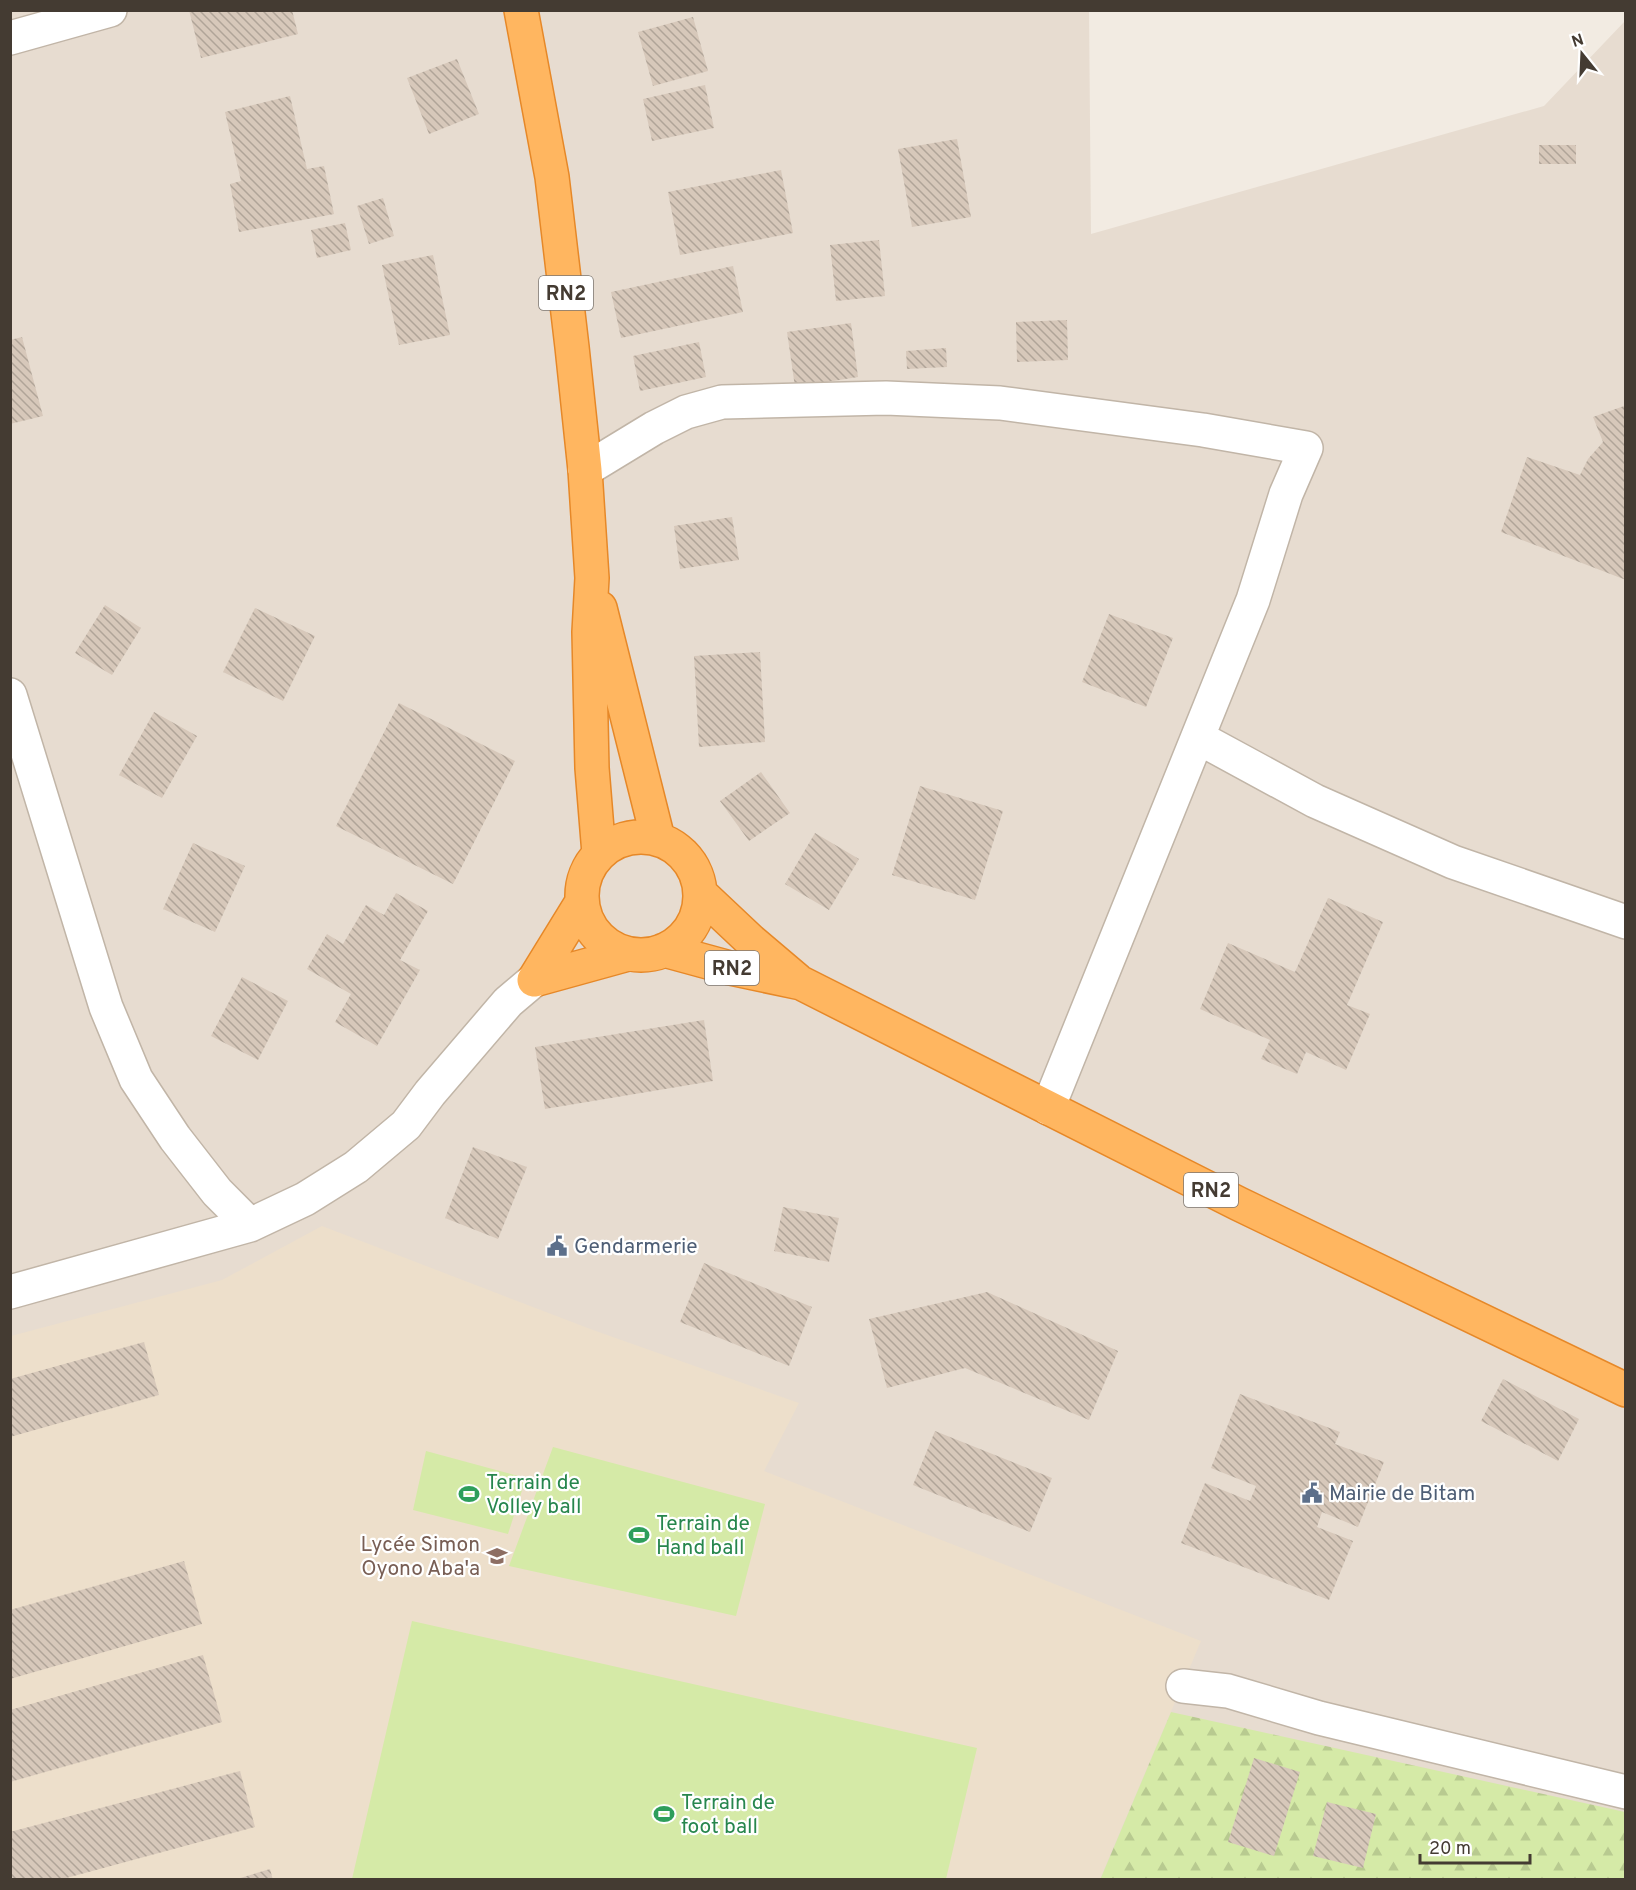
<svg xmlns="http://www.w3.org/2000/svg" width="1636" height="1890" font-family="Overpass,sans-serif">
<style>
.residential{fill:#e7dcd0}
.education{fill:#eddfcb}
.forest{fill:url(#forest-firs)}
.pitch{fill:#d5eaa7}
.building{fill:url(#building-back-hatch)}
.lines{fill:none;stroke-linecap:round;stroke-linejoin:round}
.street-casing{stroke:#c1b5a7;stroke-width:36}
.highway-casing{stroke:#e68828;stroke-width:36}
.street{stroke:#fff;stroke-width:33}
.highway{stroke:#ffb660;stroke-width:33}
.labels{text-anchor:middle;stroke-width:4.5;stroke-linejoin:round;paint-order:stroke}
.shield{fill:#fff;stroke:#7c7670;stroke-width:1.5}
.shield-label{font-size:20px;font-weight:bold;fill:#443b32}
.service-label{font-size:21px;fill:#4e5e75;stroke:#fff;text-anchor:start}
.leisure-label{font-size:21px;fill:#27864d;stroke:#fff;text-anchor:start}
.education-label{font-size:21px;fill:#785e54;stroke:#fff;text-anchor:end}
</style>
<defs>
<pattern id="forest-firs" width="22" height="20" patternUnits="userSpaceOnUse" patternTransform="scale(1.5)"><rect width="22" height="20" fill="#d5eaa7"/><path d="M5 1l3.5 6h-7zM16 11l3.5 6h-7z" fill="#b8ca90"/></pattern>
<pattern id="building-back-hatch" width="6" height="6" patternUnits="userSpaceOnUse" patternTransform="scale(1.5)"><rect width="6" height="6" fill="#d7c8ba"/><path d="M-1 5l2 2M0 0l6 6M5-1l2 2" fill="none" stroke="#b0a498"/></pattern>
</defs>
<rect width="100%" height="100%" fill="#f2ebe2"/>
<!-- residential -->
<path class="residential" d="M11 11H1089L1091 234 1544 106 1625 21V1879L11 1880Z"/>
<!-- education -->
<path class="education" d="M322 1226 593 1330 799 1403 764 1471 1201 1641 1100 1879 11 1880V1336L222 1280Z"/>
<!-- forest -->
<path class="forest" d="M1171 1712 1625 1812V1879L1100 1880Z"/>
<!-- pitch -->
<path class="pitch" d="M553 1447 765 1504 736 1616 509 1566Z
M426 1451 526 1478 508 1534 413 1510Z
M412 1621 977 1748 946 1879H352Z"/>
<!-- building -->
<path class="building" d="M189 10H292L298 34 201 58Z
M693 17 708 71 653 86 638 32Z
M457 59 479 114 429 134 407 78Z
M705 85 714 128 652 141 643 99Z
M290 96 307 169 324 166 334 214 239 232 230 184 241 181 225 112Z
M957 139 971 217 912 227 898 149Z
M1539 145H1576V164H1539Z
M781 170 793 233 680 255 668 192Z
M383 198 394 236 369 244 357 206Z
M345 223 351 250 317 258 311 230Z
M879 240 885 296 836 301 830 245Z
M433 255 450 335 399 345 382 265Z
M733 266 743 312 621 338 611 292Z
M1067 320 1068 360 1017 362 1016 322Z
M851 323 858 377 795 387 787 332Z
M22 337 43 416 10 424V340Z
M699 342 706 377 640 391 633 356Z
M946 348 947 367 907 369 906 351Z
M1624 406 1626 412V580L1501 532 1527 457 1580 475 1588 459 1603 442 1593 417Z
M732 517 739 560 680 569 674 526Z
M105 605 141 628 112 675 75 653Z
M255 608 315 636 283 701 223 672Z
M1109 614 1173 638 1146 707 1082 682Z
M760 652 765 742 699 747 694 656Z
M399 703 515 761 453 884 336 826Z
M154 712 197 736 162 798 119 775Z
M761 772 790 813 749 841 720 801Z
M920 786 1003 811 975 900 892 875Z
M815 833 859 859 829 910 785 884Z
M193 843 245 866 215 932 163 909Z
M396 893 428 911 400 960 420 970 377 1046 335 1022 351 994 307 969 327 934 343 944 366 905 384 915Z
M1328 898 1383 922 1347 1005 1370 1014 1346 1070 1306 1052 1297 1074 1261 1059 1270 1040 1200 1009 1228 943 1295 972Z
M242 977 288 1001 258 1060 211 1036Z
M704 1020 713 1081 545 1109 535 1047Z
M473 1147 527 1167 498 1239 445 1218Z
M783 1207 839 1218 829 1262 774 1251Z
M704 1263 812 1307 789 1366 680 1322Z
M987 1292 1118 1351 1089 1420 965 1368 887 1388 869 1319Z
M144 1342 159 1395 10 1437V1379Z
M1503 1379 1579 1419 1558 1461 1481 1421Z
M1240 1394 1340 1432 1335 1444 1384 1462 1358 1527 1322 1512 1317 1527 1353 1541 1329 1600 1181 1543 1205 1483 1250 1501 1256 1486 1211 1468Z
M935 1431 1052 1478 1030 1532 913 1485Z
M184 1561 202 1624 10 1679V1610Z
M203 1655 222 1722 10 1782V1710Z
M1254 1758 1300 1772 1274 1856 1228 1842Z
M240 1771 255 1827 59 1880H10V1832Z
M1327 1802 1376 1814 1363 1868 1313 1856Z
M270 1869 273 1880H237V1879Z"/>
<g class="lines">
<!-- street casing -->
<g class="street-casing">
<path id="street" d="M10 38 110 10
M585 470 654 428 686 412 722 402 886 398 1000 403 1203 430 1306 448 1286 494 1253 600 1048 1108
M10 695 106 1007 136 1079 175 1138 217 1192 250 1225
M1199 738 1315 801 1453 862 1626 922
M10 1292 250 1225 305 1199 356 1167 406 1125 430 1093 508 1002 534 980
M1183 1686 1228 1691 1319 1718 1626 1792"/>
</g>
<!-- highway casing -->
<g class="highway-casing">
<path id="highway" d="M521 10 552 177 572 347 585 470 592 578 589 632 592 768 599 854
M600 608 658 839
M582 896a59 59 0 1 1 118 0a59 59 0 1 1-118 0Z
M700 893 751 941 797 980
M664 950 730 968 801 983 1239 1204 1626 1390
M534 980 628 954
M534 980 582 902"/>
</g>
<!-- street -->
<use href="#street" class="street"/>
<!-- highway -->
<use href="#highway" class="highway"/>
</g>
<!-- icons -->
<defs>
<g id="civic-bare" transform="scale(1.62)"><path d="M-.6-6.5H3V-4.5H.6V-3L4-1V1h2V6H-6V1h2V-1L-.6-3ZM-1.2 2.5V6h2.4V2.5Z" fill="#5c6f8a" stroke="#fff" stroke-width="2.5" paint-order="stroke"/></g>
<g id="stadium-bare" transform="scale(1.62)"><path d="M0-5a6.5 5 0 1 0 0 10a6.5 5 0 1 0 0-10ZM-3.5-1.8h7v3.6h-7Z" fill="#2e9e5b" stroke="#fff" stroke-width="2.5" paint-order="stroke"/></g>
<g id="school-bare" transform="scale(1.62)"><path d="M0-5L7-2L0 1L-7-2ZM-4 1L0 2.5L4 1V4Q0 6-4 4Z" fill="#8d6e63" stroke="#fff" stroke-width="2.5" paint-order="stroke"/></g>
</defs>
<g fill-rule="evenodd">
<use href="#civic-bare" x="557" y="1246"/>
<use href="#civic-bare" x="1312" y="1493"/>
<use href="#stadium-bare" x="469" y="1494"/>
<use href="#stadium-bare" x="639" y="1535"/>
<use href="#school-bare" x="497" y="1556"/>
<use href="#stadium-bare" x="664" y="1814"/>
</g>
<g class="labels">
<!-- shield labels -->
<g class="shield">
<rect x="539" y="276" width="54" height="34" rx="4.5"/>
<rect x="705" y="951" width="54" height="34" rx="4.5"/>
<rect x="1184" y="1173" width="54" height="34" rx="4.5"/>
</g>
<g class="shield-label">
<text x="566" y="300">RN2</text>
<text x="732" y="975">RN2</text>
<text x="1211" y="1197">RN2</text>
</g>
<!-- service labels -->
<g class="service-label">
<text x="574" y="1253">Gendarmerie</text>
<text x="1329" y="1500">Mairie de Bitam</text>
</g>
<!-- leisure labels -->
<g class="leisure-label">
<text x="486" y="1489">Terrain de<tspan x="486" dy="24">Volley ball</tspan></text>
<text x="656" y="1530">Terrain de<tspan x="656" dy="24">Hand ball</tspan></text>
<text x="681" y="1809">Terrain de<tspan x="681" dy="24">foot ball</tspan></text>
</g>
<!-- education labels -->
<g class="education-label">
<text x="480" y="1551">Lycée Simon<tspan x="480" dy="24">Oyono Aba'a</tspan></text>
</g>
</g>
<!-- border -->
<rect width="1636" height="1890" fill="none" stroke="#443b32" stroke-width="24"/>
<!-- north arrow -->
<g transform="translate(1582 54) rotate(342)" stroke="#ffffff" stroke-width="4.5" paint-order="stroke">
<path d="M0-4.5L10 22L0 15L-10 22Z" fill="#443b32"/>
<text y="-9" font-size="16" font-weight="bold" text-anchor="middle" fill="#443b32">N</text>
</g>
<!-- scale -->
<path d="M1420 1854v9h110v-9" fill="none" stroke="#443b32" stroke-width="3"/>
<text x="1429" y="1854" font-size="18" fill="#443b32" stroke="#ffffff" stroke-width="4.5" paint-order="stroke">20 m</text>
</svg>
